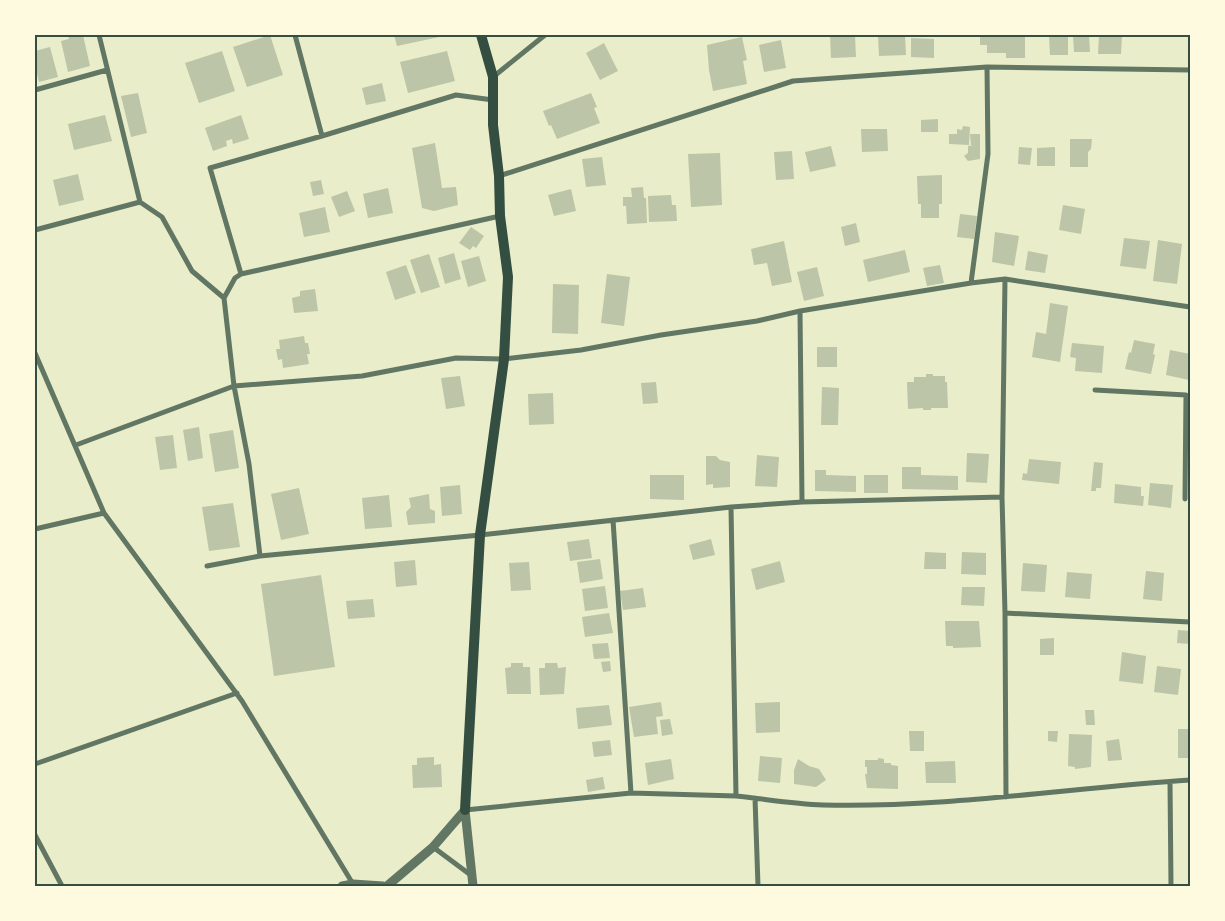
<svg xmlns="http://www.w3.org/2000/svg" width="1225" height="921" font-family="'Golos Text',sans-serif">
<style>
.building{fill:#bcc5a7}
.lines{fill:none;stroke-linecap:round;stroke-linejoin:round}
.minor{stroke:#617663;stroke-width:5}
.tertiary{stroke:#617663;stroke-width:9}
.secondary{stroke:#344e41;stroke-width:10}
.neatline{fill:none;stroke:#344e41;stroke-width:2}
</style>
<rect width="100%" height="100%" fill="#e9edc9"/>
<!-- building -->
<path class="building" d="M68 35H83L90 66 68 72 61 41 69 39Z
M270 35 283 75 247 87 233 47Z
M394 35H444V36L397 46Z
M830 35H855L856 57 831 58Z
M905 35 906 55 879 56 878 36Z
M980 35H1025V58H1006V53H987V45H980Z
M1049 35H1068V55H1050Z
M1073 35H1089L1090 52H1074Z
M1099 35H1122L1121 54H1098Z
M742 37 747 60 743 61 747 84 713 91 709 70 707 45Z
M911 38 934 39V58L911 57Z
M781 40 786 68 764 72 759 45Z
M604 43 618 71 600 80 586 53Z
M50 47 58 77 39 82 35 65V51Z
M222 51 235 91 199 103 185 63Z
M447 51 455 81 408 93 400 62Z
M382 83 386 101 366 105 362 88Z
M138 93 147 133 131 137 121 96Z
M591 93 597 107 594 108 600 123 557 139 551 125 549 126 543 111Z
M105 115 112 141 74 150 68 124Z
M241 115 249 139 233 144 232 139 226 141 227 146 213 151 205 128Z
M938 119V132H921V120Z
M963 126 970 127 969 145 949 144V134H957V129L962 130Z
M861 129H887L888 151 862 152Z
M970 134H980V159L968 161 964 156 968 153V146L974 145H971Z
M1070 139H1092L1091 149 1088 152V167H1070Z
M435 143 442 188 456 187 458 205 434 211 422 208 412 148Z
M831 146 836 166 810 172 805 152Z
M1019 147 1032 148 1030 165 1018 164Z
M1055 147V166H1037V148Z
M792 151 794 179 776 180 774 152Z
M720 153 722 205 691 207 688 154Z
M602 157 606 185 586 187 582 159Z
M78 174 84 200 59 206 53 180Z
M942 175V204H939V218H921V204H918L917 176Z
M321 180 324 194 313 196 310 182Z
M643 187 644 198H646L647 223 627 224 626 206H623V197H632L631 188Z
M388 188 393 213 368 218 363 194Z
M571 189 576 211 554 216 548 195Z
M347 191 355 211 339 217 331 197Z
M671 195 672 205H676L677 221 649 222 648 196Z
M1063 205 1085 209 1081 234 1059 230Z
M325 207 330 232 304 237 299 213Z
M960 214 977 216 974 239 957 237Z
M856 223 860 242 845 246 841 227Z
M471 227 484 236 476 248 473 246 470 250 459 243Z
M995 232 1019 236 1014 266 992 262Z
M1124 238 1150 241 1146 269 1120 266Z
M1158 240 1182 244 1177 284 1153 281Z
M784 241 792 282 772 286 767 263 754 265 751 249Z
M905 250 910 272 868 282 863 260Z
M1028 251 1048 255 1045 273 1025 270Z
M454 253 461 279 445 284 438 258Z
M429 254 440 287 421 293 410 260Z
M479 256 486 281 468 287 461 261Z
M406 265 416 293 395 300 386 272Z
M940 265 944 283 927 286 923 268Z
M817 267 824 296 804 301 797 272Z
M607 274 630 277 624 326 601 323Z
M553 284 579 285 578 334 552 333Z
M315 289 318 311 294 313 292 298 300 296V291Z
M1050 303 1068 306 1060 362 1032 357 1036 332 1046 334Z
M304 336 305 343H308L310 354H307L309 364 283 368 282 359 278 360 276 349H280L279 340Z
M1134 340 1155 344 1153 354 1155 355 1151 374 1125 369 1129 352 1131 353Z
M1072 343 1104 346 1102 373 1075 371 1076 358 1070 357Z
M817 347H837V367H817Z
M1170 350 1190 354 1189 380 1166 375Z
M926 374H933V376H945V382H947L948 408H931V410H923V408L908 409 907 382H914V377H926Z
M460 376 465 406 446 409 441 378Z
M656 382 658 403 643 404 641 383Z
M822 387 839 388 838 425H821Z
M553 393 554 424 529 425 528 394Z
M199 427 203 458 188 461 183 430Z
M233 430 239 468 215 472 209 434Z
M173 435 177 468 160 470 155 437Z
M967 453 989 454 987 483 966 482Z
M757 455 779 457 777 487 755 486Z
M706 456H716L720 460 730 462V487L713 488V484L706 485Z
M1029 459 1061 462 1059 484 1022 480 1023 473 1027 474Z
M1094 462 1103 463 1101 488H1096V491H1091Z
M902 467H921V475L958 476V490L902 489Z
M815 470H826V475L856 476V492L815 491Z
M650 475H684V500L650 499Z
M864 475H888V493H864Z
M1150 483 1173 485 1171 508 1148 505Z
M1115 484 1141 487V496H1144L1143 506 1114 503Z
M460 485 462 514 442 516 440 487Z
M299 488 309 534 281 540 271 494Z
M429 494 430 509 435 511V523L408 525 406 512 411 507 409 498Z
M389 495 392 527 365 529 362 498Z
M233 503 240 547 209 551 202 507Z
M589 539 592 558 570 561 567 542Z
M711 539 715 555 693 560 689 545Z
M925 552 946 553V569H924Z
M962 552 986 553V575L961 574Z
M600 559 603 579 580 583 577 562Z
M415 560 417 585 396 587 394 562Z
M780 561 785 582 756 590 751 569Z
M529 562 531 590 511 591 509 563Z
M1023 563 1047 565 1045 592 1021 591Z
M1146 571 1164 573 1162 601 1143 599Z
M1067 572 1092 574 1090 599 1065 597Z
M321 575 335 667 274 676 261 584Z
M605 586 608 608 585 611 582 589Z
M962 587H985L984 606 961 605Z
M643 588 646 607 623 610 620 591Z
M373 599 375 617 348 619 346 601Z
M609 613 613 633 585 637 582 617Z
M945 621H979L981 647 953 648V646H946Z
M1178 630 1190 631V644L1177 643Z
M1054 638V655H1040V639Z
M608 643 610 658 594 659 592 644Z
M1122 652 1146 656 1143 684 1119 681Z
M610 661 611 671 603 672 601 662Z
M511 663H523V667H530L531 694H507L505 668 511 667Z
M545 663H557L558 668 566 667 564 694 540 695 539 668H545Z
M1157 666 1181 669 1178 695 1154 692Z
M661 702 663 716 656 717 658 734 634 737 629 707Z
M780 702V732L756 733 755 703Z
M609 705 612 725 578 729 576 708Z
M1085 710H1094L1095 725H1086Z
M670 719 673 734 662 736 660 720Z
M1178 729H1190V758H1178Z
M909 731H924V751H910Z
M1048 731H1058L1057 742 1048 741Z
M1069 734 1092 735 1091 767 1075 769V767L1068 766Z
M1119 739 1122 760 1108 761 1106 741Z
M610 740 612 755 594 757 592 742Z
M760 756 782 758 780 783 758 781Z
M434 757V765L441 764 442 787 413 788 412 765H417V758Z
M878 758 884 759V763H891V765L898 766V789L867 788 865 774H867V767H865V760H878Z
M671 759 674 779 648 785 645 763Z
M798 759 809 766 819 769 826 780 816 787 794 784V770Z
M955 761 956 783H926L925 762Z
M603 777 605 789 588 792 586 780Z"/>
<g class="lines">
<!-- minor -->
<path class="minor" d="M99 35 140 202 162 217 192 271 224 298
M295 35 322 136
M493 77 545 35
M35 90 107 70
M499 176 793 81 987 67 1190 70
M35 230 140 202
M241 274 210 168 322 136 456 95 493 100
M1005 279 1002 497 1005 613 1006 797
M971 283 988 154 987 67
M35 353 104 513 242 701 353 884
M1095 390 1186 395 1185 499
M76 445 234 386 362 376 456 358 504 359 581 350 661 335 757 321 800 311 971 283 1005 279 1190 307
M802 502 1002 497
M731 507 802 502 800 311
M35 529 104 513
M260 556 249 464 234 386 224 298 235 278 241 274 500 216
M207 566 260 556 480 535 731 507 736 796 631 793
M1005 613 1190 622
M35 764 237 693
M1170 782 1171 886
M736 796C765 799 794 804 823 805 946 808 1068 788 1190 780
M755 798 758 886
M465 810 631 793 613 520
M35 835 62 886
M433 847 472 876"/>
<!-- tertiary -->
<path class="tertiary" d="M465 810 473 886
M342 886 353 884 383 886
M387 886 433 847 465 810"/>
<!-- secondary -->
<path class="secondary" d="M465 810 480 535 504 359 508 277 500 216 499 176 493 125V77L481 35"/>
</g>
<!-- border -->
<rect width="1225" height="921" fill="none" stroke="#fefae0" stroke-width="72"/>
<rect x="36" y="36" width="1153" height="849" class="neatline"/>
</svg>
